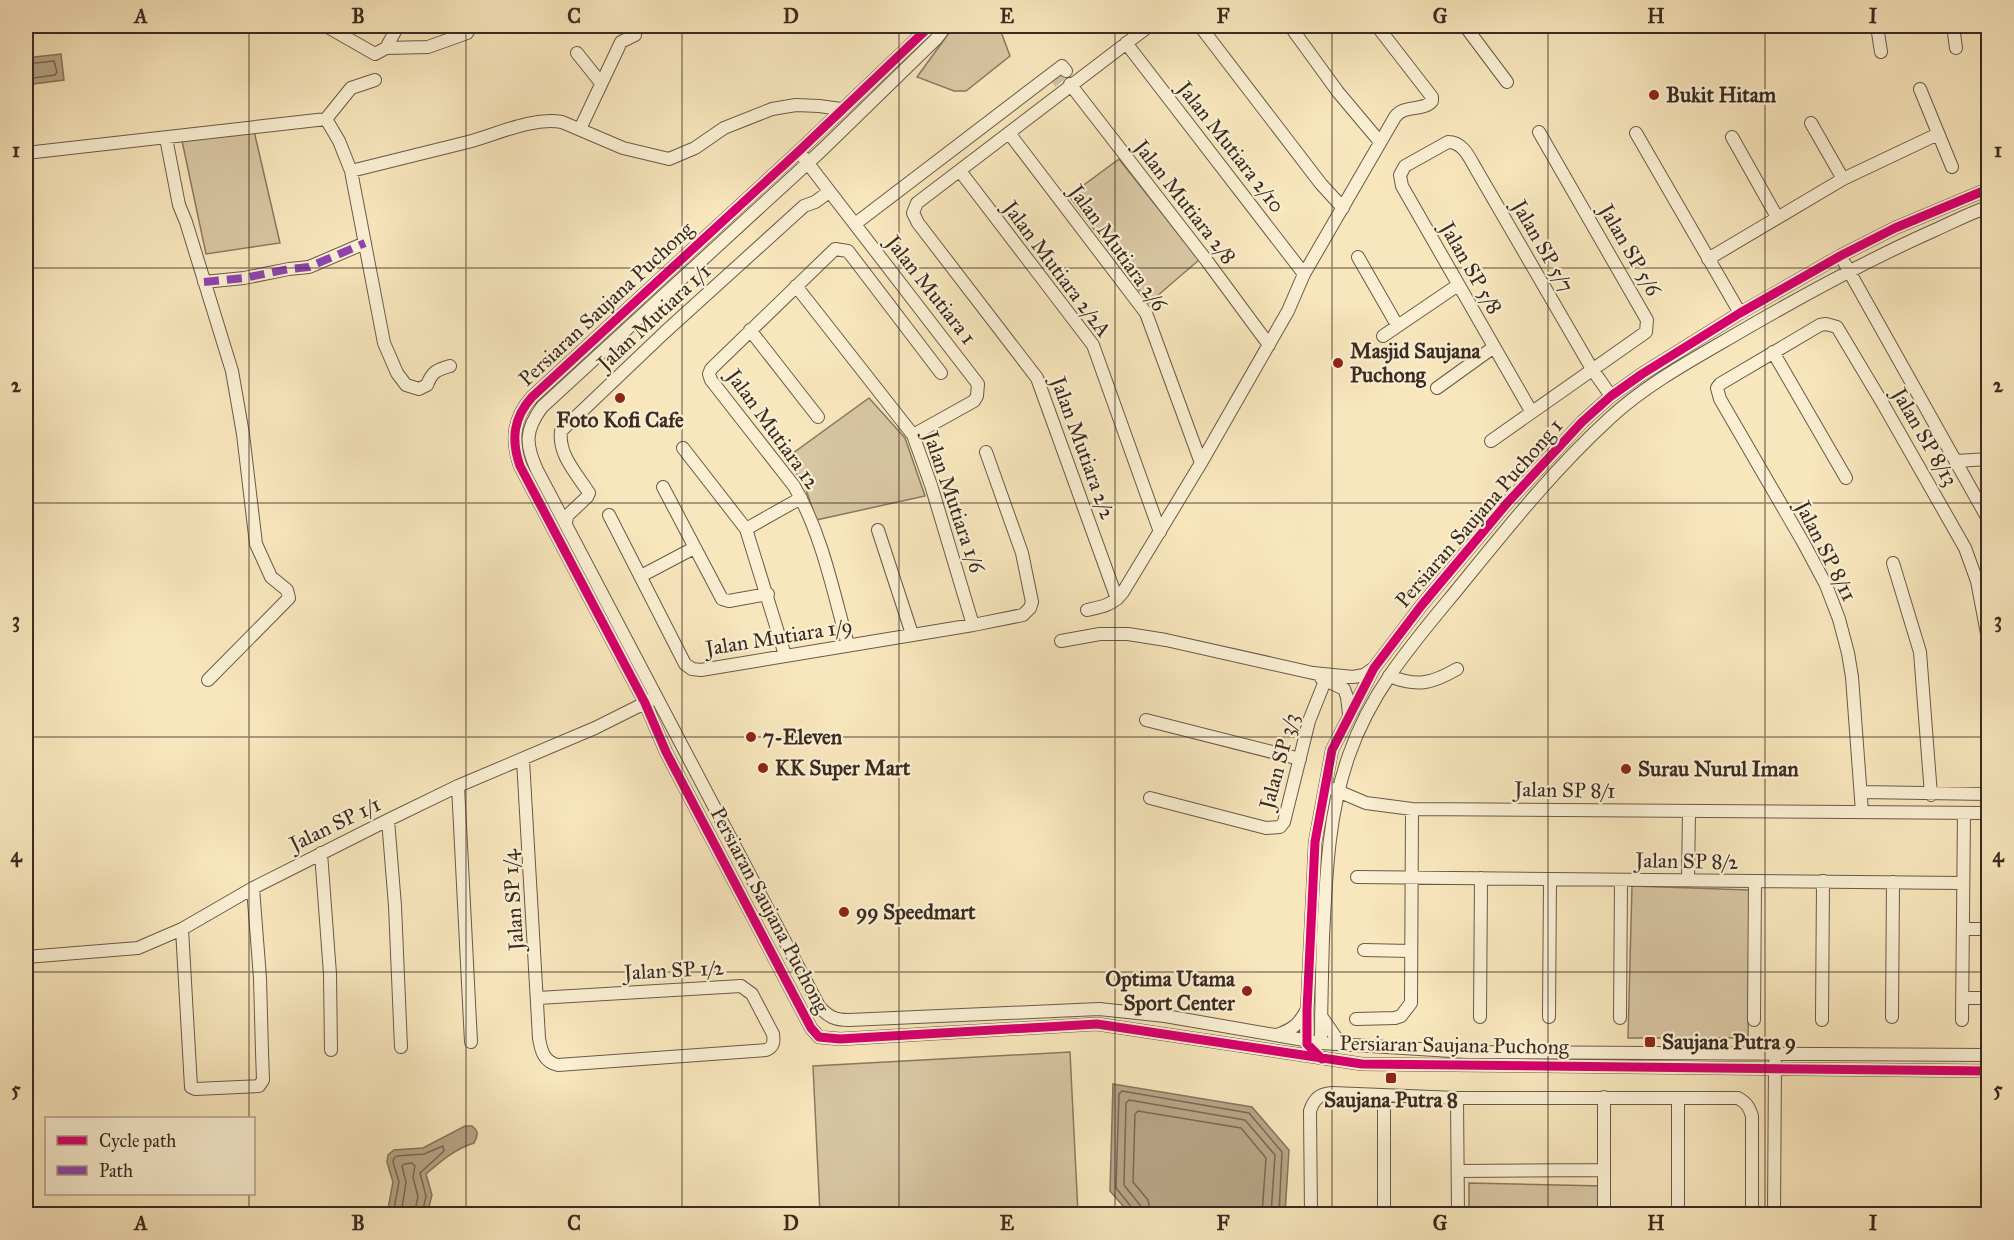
<svg xmlns="http://www.w3.org/2000/svg" width="2014" height="1240" font-family="'IM FELL Great Primer',serif">
<style>
.green{fill:#d8c6a2;stroke:#8a7862;stroke-width:1.5}
.water{fill:#b8a688;stroke:#86745f;stroke-width:1.5}
.lines{fill:none;stroke-linecap:round;stroke-linejoin:round}
.shore{stroke:#7a6855;stroke-width:1.5}
.minor-tunnel{stroke:#d2c09d;stroke-width:12;stroke-dasharray:12 6;stroke-linecap:butt}
.minor-casing{stroke:#6a5948;stroke-width:14}
.minor{stroke:#faefd3;stroke-width:12}
.quiet{stroke:#8e44ad;stroke-width:8;stroke-dasharray:15 8;stroke-linecap:butt}
.cycleway-casing{stroke:#faefd3;stroke-width:13}
.cycleway{stroke:#d6006c;stroke-width:9}
.grid{fill:none;stroke:#3b2a22;stroke-width:1.5;stroke-opacity:0.55}
.poi-dot{fill:#8f2418;stroke:#faefd3;stroke-width:2}
.labels{text-anchor:middle;stroke-width:4.5;stroke-linejoin:round;paint-order:stroke}
.poi-label{font-size:21px;font-weight:bold;fill:#3b2a22;stroke:#faefd3;text-anchor:start}
.street-label{font-size:21px;fill:#3b2a22;stroke:#faefd3}
.neatline{fill:none;stroke:#3b2a22;stroke-width:2}
.grid-label{font-size:20px;text-anchor:middle;font-weight:bold;fill:#3b2a22}
</style>
<rect width="100%" height="100%" fill="#f8e6bc"/>
<filter id="stains"><feTurbulence type="fractalNoise" baseFrequency=".00333" numOctaves="4"/><feColorMatrix values="0 0 0 0 .2 0 0 0 0 .09 0 0 0 0 .02 0 0 0 .5 -.17"/></filter>
<radialGradient id="worn" r=".72"><stop offset=".6" stop-color="#630" stop-opacity="0"/><stop offset="1" stop-color="#630" stop-opacity=".3"/></radialGradient>
<!-- green -->
<path class="green" d="M954 26H1000V29L1010 56 966 91H954L917 77Z
M254 131 280 243 206 254 182 141Z
M1119 159 1199 260 1149 303 1069 196Z
M869 398 905 438 925 496 816 520 804 483 785 459Z
M1632 886 1750 890 1748 1038H1628Z
M1070 1052 1078 1214H820L813 1066Z
M1469 1183 1603 1186V1214H1469Z"/>
<!-- water -->
<path class="water" d="M61 54 64 80 26 85V58Z
M1113 1084 1252 1107 1289 1150 1285 1214H1130L1110 1191Z
M465 1126H472C479 1131 478 1135 474 1143 455 1149 441 1161 426 1174L432 1195 427 1214H387L393 1182 387 1162 388 1155 394 1150 423 1148Z"/>
<g class="lines">
<!-- shore -->
<path class="shore" d="M26 64 54 61 57 72 55 75 26 79
M393 1214 399 1182 393 1162 394 1158 397 1156 424 1154 443 1146 444 1151 420 1173 426 1196 422 1214
M401 1214 406 1182 402 1166 404 1164 412 1163 415 1166 413 1177 418 1197 414 1214
M1134 1214 1133 1209 1116 1188 1119 1094 1122 1091 1249 1113 1282 1152 1279 1214
M1142 1214 1140 1205 1124 1185 1126 1103 1129 1100 1245 1120 1275 1155 1271 1214
M1151 1214 1148 1200 1133 1182 1135 1114 1138 1111 1241 1128 1266 1158 1262 1214"/>
<!-- minor-tunnel -->
<path class="minor-tunnel" d="M1056 78 1060 83"/>
<!-- minor casing -->
<g class="minor-casing">
<path id="minor" d="M326 26 375 54 386 48 428 47 467 33 471 26
M930 26 799 151 532 397C513 418 511 440 520 466L645 703 666 752 811 1028 819 1037 840 1039 1097 1024 1362 1064 1988 1071
M946 26 936 39 823 149 542 407C525 430 525 444 537 470L819 1006C828 1017 835 1020 849 1020L1099 1009 1165 1016 1321 1043 1468 1052 1988 1055
M1200 26 1321 184 1343 208
M1290 26 1338 92 1380 142
M1465 26 1507 82
M1877 26 1881 52
M1953 26 1956 48
M1126 43 1304 274
M386 48 398 26
M577 53 601 83
M1070 84 1207 261 1269 345
M1920 89 1952 167
M326 119 351 88 375 80
M1811 123 1843 179
M580 129 621 42 635 35
M1009 133 1146 313 1201 463
M1636 133 1740 313
M1732 137 1777 217
M166 138 179 205 186 222 232 371 243 434 256 544 271 577 287 590 289 598 208 680
M26 153 326 119 339 141 351 171C390 161 429 152 468 142 498 134 531 117 562 122L623 148 669 159 695 148 724 128 772 109 796 105 819 106 841 109
M803 157 978 384 977 396 974 401 913 435
M351 171 384 343 397 373 406 385 419 389 427 385C432 372 436 370 450 366
M960 171 1093 345 1160 532
M855 224 1062 66 1066 71
M1358 257 1397 325
M1708 259 1843 179 1938 134
M1845 264 1988 519
M204 282 244 278 289 269 309 267 365 243
M796 286 913 435 931 485 973 625
M750 330 818 417
M1383 336 1458 285
M1773 352 1846 478
M1437 388 1494 347
M1531 411 1402 186 1400 175 1405 166 1448 142C1463 142 1469 157 1476 169L1592 369 1611 396
M1491 441 1646 332 1647 320 1539 132
M683 448 746 529 785 655
M1957 461 1988 459
M663 487 722 599 729 601 768 594
M609 515 685 664 692 669 701 670 973 625 1023 615 1030 608 1032 602 1022 553 986 452
M566 524 567 516 587 497 589 493C577 474 558 455 561 431L665 332 804 206 815 202 829 192
M746 529 801 498
M878 530 912 634
M1893 563 1920 652 1931 795
M641 576 694 548
M1117 599 1037 378 918 223 913 213 917 203 1149 26
M1087 610C1102 607 1113 605 1123 592L1201 463 1288 311 1304 274 1395 117C1404 104 1423 112 1432 101V97L1377 26
M1061 641 1100 634H1128L1166 640 1313 673 1353 677 1364 675 1374 668
M848 645C833 591 822 534 794 486L711 380 709 374 711 369 835 249 848 251 941 373
M1389 676C1417 687 1431 684 1457 669
M1321 678 1344 689 1347 697 1349 714
M1146 720 1300 759
M523 760 539 1038C541 1051 544 1062 558 1065L766 1050C774 1047 774 1041 773 1034L752 994 741 986 538 998
M458 786 471 1042
M1333 789 1366 803 1412 809 1988 813
M1862 792 1988 794
M1150 798 1266 828 1280 827 1284 822 1309 721 1325 681
M1862 812 1852 677 1848 653 1839 619 1826 585 1803 542 1720 399 1717 388 1720 384 1820 325 1826 324 1837 327 1883 404 1965 548 1977 581 1988 639
M388 820 395 906 401 1047
M321 853 330 974 331 1050
M1357 877 1963 883
M1688 880 1689 811
M182 929 191 1087 195 1089 259 1086 263 1080 262 1052 260 978 253 888
M1963 929H1988
M1364 950 1411 951
M26 957 138 948 182 929 253 888 388 820 458 786 595 728 651 700
M1962 998H1988
M1321 1016 1337 1039 1347 1045
M1480 1017 1481 878
M1549 1017 1550 879
M1892 1017 1893 882
M1620 1018 1621 880
M1356 1019 1395 1018 1401 1016 1411 1003 1412 809
M1754 1020 1755 881
M1822 1020 1823 881
M1962 1020 1964 813
M1277 1035C1291 1030 1299 1025 1306 1011
M1321 1043C1321 1008 1322 973 1323 938 1326 877 1328 814 1349 755 1371 691 1413 643 1456 591 1504 532 1553 470 1610 418 1649 382 1699 356 1745 329 1807 293 1870 259 1935 230 1953 222 1970 213 1988 207
M1308 1047 1306 1040 1307 1010 1315 842 1332 750 1374 668 1421 606 1508 502 1582 422 1611 396 1642 374 1740 313 1840 256 1895 228 1988 189
M1384 1097V1214
M1457 1098 1458 1214
M1678 1098V1214
M1458 1171 1604 1170
M1311 1214 1310 1111C1314 1099 1319 1094 1332 1093L1457 1098H1738C1747 1103 1749 1107 1752 1116V1214
M1604 1214V1097
M1774 1214 1775 1062"/>
</g>
<!-- minor -->
<use href="#minor" class="minor"/>
<!-- quiet -->
<path class="quiet" d="M204 282 244 278 289 269 309 267 365 243"/>
<!-- cycleway casing -->
<g class="cycleway-casing">
<path id="cycleway" d="M930 26 799 151 532 397C513 418 511 440 520 466L645 703 666 752 811 1028 819 1037 840 1039 1097 1024 1362 1064 1988 1071
M1322 1059 1307 1044V1010L1315 842 1332 750 1374 668 1421 606 1508 502 1582 422 1611 396 1642 374 1740 313 1840 256 1895 228 1988 189"/>
</g>
<!-- cycleway -->
<use href="#cycleway" class="cycleway"/>
</g>
<!-- grid -->
<path class="grid" d="M249 26V1118M466 26V1214M682 26V1214M899 26V1214M1115 26V1214M1332 26V1214M1548 26V1214M1765 26V1214M26 268H1988M26 503H1988M26 737H1988M26 972H1988M249 1194V1214"/>
<!-- markers -->
<g class="poi-dot">
<circle cx="1654" cy="95" r="6"/>
<circle cx="1338" cy="363" r="6"/>
<circle cx="620" cy="398" r="6"/>
<circle cx="751" cy="737" r="6"/>
<circle cx="763" cy="768" r="6"/>
<circle cx="1626" cy="769" r="6"/>
<circle cx="844" cy="912" r="6"/>
<circle cx="1247" cy="991" r="6"/>
<rect x="1644" y="1036" width="12" height="12" rx="3"/>
<rect x="1385" y="1072" width="12" height="12" rx="3"/>
</g>
<g class="labels">
<!-- poi labels -->
<g class="poi-label">
<text x="1666" y="102">Bukit Hitam</text>
<text x="1350" y="358">Masjid Saujana<tspan x="1350" dy="24">Puchong</tspan></text>
<text x="620" y="427" text-anchor="middle">Foto Kofi Cafe</text>
<text x="763" y="744">7-Eleven</text>
<text x="775" y="775">KK Super Mart</text>
<text x="1638" y="776">Surau Nurul Iman</text>
<text x="856" y="919">99 Speedmart</text>
<text x="1235" y="986" text-anchor="end">Optima Utama<tspan x="1235" dy="24">Sport Center</tspan></text>
<text x="1662" y="1049">Saujana Putra 9</text>
<text x="1391" y="1107" text-anchor="middle">Saujana Putra 8</text>
</g>
<!-- street labels -->
<g class="street-label">
<text transform="translate(1231 147) rotate(52)" y="7">Jalan Mutiara 2/10</text>
<text transform="translate(1185 202) rotate(52)" y="7">Jalan Mutiara 2/8</text>
<text transform="translate(1543 246) rotate(60)" y="7">Jalan SP 5/7</text>
<text transform="translate(1118 248) rotate(54)" y="7">Jalan Mutiara 2/6</text>
<text transform="translate(1630 250) rotate(60)" y="7">Jalan SP 5/6</text>
<text transform="translate(1471 268) rotate(60)" y="7">Jalan SP 5/8</text>
<text transform="translate(1057 269) rotate(53)" y="7">Jalan Mutiara 2/2A</text>
<text transform="translate(931 290) rotate(52)" y="7">Jalan Mutiara 1</text>
<text transform="translate(606 304) rotate(-43)" y="7">Persiaran Saujana Puchong</text>
<text transform="translate(654 317) rotate(-43)" y="7">Jalan Mutiara 1/1</text>
<text transform="translate(773 429) rotate(54)" y="7">Jalan Mutiara 12</text>
<text transform="translate(1925 437) rotate(60)" y="7">Jalan SP 8/13</text>
<text transform="translate(1083 448) rotate(70)" y="7">Jalan Mutiara 2/2</text>
<text transform="translate(954 502) rotate(71)" y="7">Jalan Mutiara 1/6</text>
<text transform="translate(1479 513) rotate(-49)" y="7">Persiaran Saujana Puchong 1</text>
<text transform="translate(1826 551) rotate(63)" y="7">Jalan SP 8/11</text>
<text transform="translate(779 637) rotate(-9)" y="7">Jalan Mutiara 1/9</text>
<text transform="translate(1279 761) rotate(-75)" y="7">Jalan SP 3/3</text>
<text transform="translate(1565 790) rotate(1)" y="7">Jalan SP 8/1</text>
<text transform="translate(335 824) rotate(-26)" y="7">Jalan SP 1/1</text>
<text transform="translate(1687 861) rotate(1)" y="7">Jalan SP 8/2</text>
<text transform="translate(513 900) rotate(-94)" y="7">Jalan SP 1/4</text>
<text transform="translate(770 910) rotate(62)" y="7">Persiaran Saujana Puchong</text>
<text transform="translate(674 970) rotate(-3)" y="7">Jalan SP 1/2</text>
<text transform="translate(1454 1045) rotate(1)" y="7">Persiaran Saujana Puchong</text>
</g>
</g>
<!-- margin -->
<rect width="2014" height="1240" fill="none" stroke="#f8e6bc" stroke-width="66"/>
<!-- legend -->
<rect x="45" y="1117" width="210" height="78" fill="#faefd3" stroke="#aea08c" stroke-width="1.5"/>
<rect x="57" y="1136" width="30" height="9" fill="#d6006c" stroke="#aea08c" stroke-width="1.5"/>
<text x="99" y="1147" font-size="18" fill="#3b2a22">Cycle path</text>
<rect x="57" y="1166" width="30" height="9" fill="#8e44ad" stroke="#aea08c" stroke-width="1.5"/>
<text x="99" y="1177" font-size="18" fill="#3b2a22">Path</text>
<rect x="33" y="33" width="1948" height="1174" class="neatline"/>
<g class="grid-label">
<text x="141" y="23">A</text>
<text x="358" y="23">B</text>
<text x="574" y="23">C</text>
<text x="791" y="23">D</text>
<text x="1007" y="23">E</text>
<text x="1223" y="23">F</text>
<text x="1440" y="23">G</text>
<text x="1656" y="23">H</text>
<text x="1873" y="23">I</text>
<text x="16" y="157">1</text>
<text x="1998" y="157">1</text>
<text x="16" y="392">2</text>
<text x="1998" y="392">2</text>
<text x="16" y="627">3</text>
<text x="1998" y="627">3</text>
<text x="16" y="862">4</text>
<text x="1998" y="862">4</text>
<text x="16" y="1096">5</text>
<text x="1998" y="1096">5</text>
<text x="141" y="1230">A</text>
<text x="358" y="1230">B</text>
<text x="574" y="1230">C</text>
<text x="791" y="1230">D</text>
<text x="1007" y="1230">E</text>
<text x="1223" y="1230">F</text>
<text x="1440" y="1230">G</text>
<text x="1656" y="1230">H</text>
<text x="1873" y="1230">I</text>
</g>
<rect width="100%" height="100%" filter="url(#stains)"/>
<rect width="100%" height="100%" fill="url(#worn)"/>
</svg>
